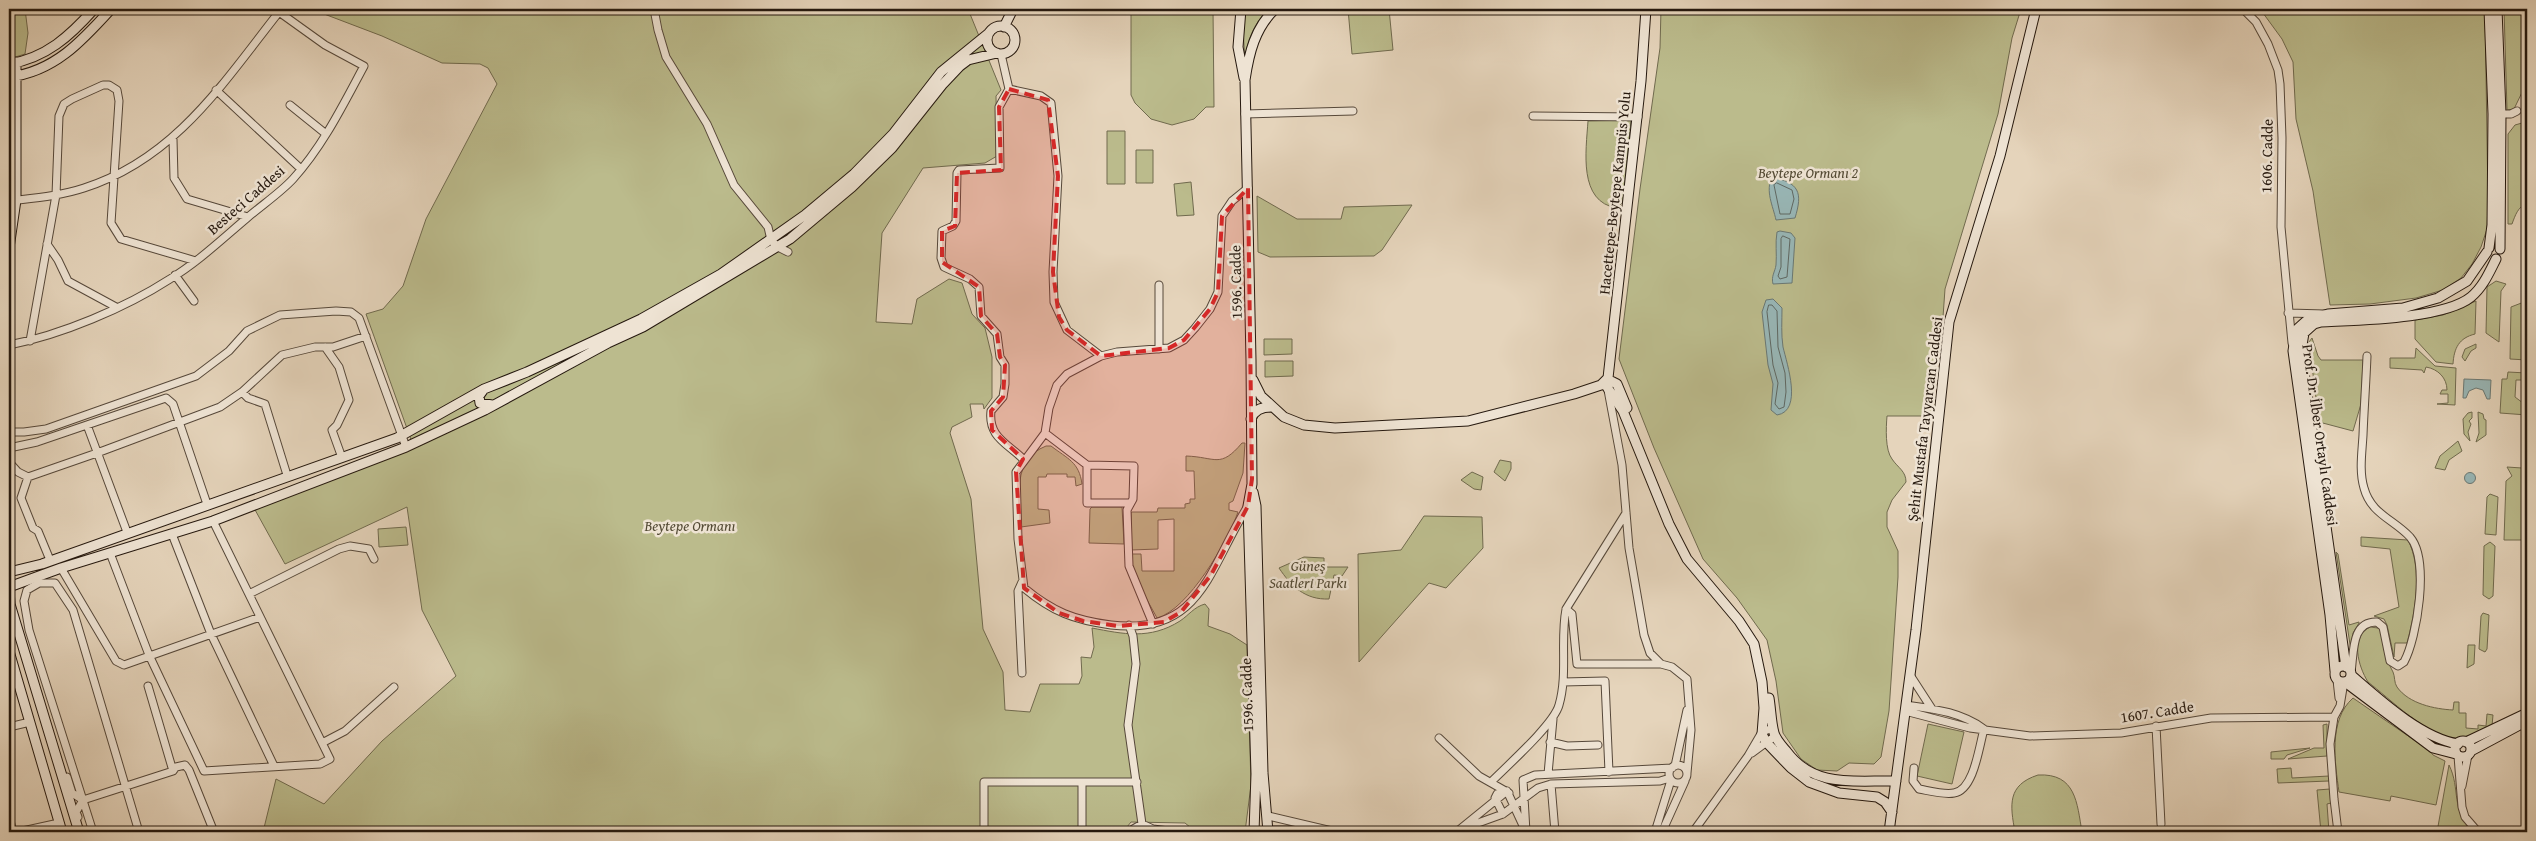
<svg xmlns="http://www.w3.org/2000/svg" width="2536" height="841" font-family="'Gentium Book Plus',serif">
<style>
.green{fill:#bbbb8c;stroke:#706a4e}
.water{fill:#98b7b7;stroke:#6a7874}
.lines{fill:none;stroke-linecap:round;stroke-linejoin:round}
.shore{stroke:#5f6863;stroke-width:1}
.street-casing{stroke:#56483a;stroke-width:9}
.secondary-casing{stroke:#26190f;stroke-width:11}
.street{stroke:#eee3d3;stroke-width:7}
.secondary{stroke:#eee3d3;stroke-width:9}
.marked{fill:#d62828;fill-opacity:0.2;stroke:#d62828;stroke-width:4;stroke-dasharray:10 6;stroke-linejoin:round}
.labels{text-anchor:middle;stroke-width:5;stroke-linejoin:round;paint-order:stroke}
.street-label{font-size:15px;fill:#26190f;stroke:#eee3d3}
.park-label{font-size:15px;font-style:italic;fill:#534a34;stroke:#eee3d3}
</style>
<rect width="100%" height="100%" fill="#e5d4bb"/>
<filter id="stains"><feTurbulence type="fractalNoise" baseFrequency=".004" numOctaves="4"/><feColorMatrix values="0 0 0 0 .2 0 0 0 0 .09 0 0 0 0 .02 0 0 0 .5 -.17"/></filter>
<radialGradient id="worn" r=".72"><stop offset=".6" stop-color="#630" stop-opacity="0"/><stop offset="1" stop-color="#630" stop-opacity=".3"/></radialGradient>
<!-- green -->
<path class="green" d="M9 9H25L28 33 25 54 9 59Z
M311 9H968L1001 90 996 96 997 156 985 163 923 168 882 233 876 322 912 324 917 299 949 279 962 283 972 314 985 328 992 357V398L984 409 983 404H970L972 417 952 427 950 433 971 499 983 629 1003 672 1005 710 1030 712 1040 684H1079L1082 676 1081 657 1091 658 1094 647 1092 628C1123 634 1150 640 1180 621 1189 615 1194 607 1205 604L1209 609 1208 626 1230 634 1247 645 1251 785 1245 832H1196L1185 823 1131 822 1123 832H263L276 779 324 804 382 741 456 676 422 610 407 507 285 564 254 508 414 448 366 314 383 309 403 286 426 219 497 84 488 68 480 64 442 63 382 36Z
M1131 9H1213L1214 107H1206L1194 119 1172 125 1151 119 1135 103 1131 95Z
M1245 9H1268C1254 24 1247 40 1245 60L1243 30Z
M1348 9H1389L1393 50 1352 54Z
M1661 9H2021L2012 38 1998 114 1945 289 1943 317 1937 350 1931 416H1887C1886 428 1885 450 1892 459 1898 468 1906 471 1906 482L1892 500 1887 512V527L1898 551V577L1889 711 1881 757 1874 764 1849 763 1837 771 1817 770 1801 759 1783 733 1776 681 1767 640 1737 598 1703 559 1654 448 1619 359 1640 189 1660 48Z
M2257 9H2485L2488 204 2487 229 2481 247 2472 264 2461 278 2443 290 2416 298 2370 304 2330 305 2313 191 2296 119 2293 62 2282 39 2263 13Z
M2504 9H2527V63L2524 69 2527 71V82L2514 109 2507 110Z
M1631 120 1623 202 1617 208C1578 202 1586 151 1588 121Z
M2522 123V131L2527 137V204C2518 206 2515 216 2512 224H2508V134L2515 125Z
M1107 131H1125V184H1107Z
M1136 150H1153V183H1136Z
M1191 182 1194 215 1177 216 1174 184Z
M1257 196 1297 219H1341L1344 207 1412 205 1382 250 1374 256 1270 257 1258 252Z
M2496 281 2506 284 2501 291 2499 342 2486 333 2487 287Z
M2524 292 2527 293V360L2510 359 2511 307 2524 302Z
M2476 301 2475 334C2459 338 2454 348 2453 364L2436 362 2415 339V320L2443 315Z
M2312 338 2318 356 2321 360H2363L2361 404 2353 431 2319 422 2309 342Z
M1264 339H1292V354L1264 355Z
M2476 344V348L2471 351 2465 361 2462 357 2465 349Z
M2416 348 2435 366 2456 368 2455 405 2437 404 2448 403V394H2440L2442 390H2447C2447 378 2438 369 2426 367L2424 373 2422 370 2390 368V358H2415Z
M1265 361H1293V376L1265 377Z
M2508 372 2527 373V380H2516L2515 397 2527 406V415L2500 413 2502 379H2507Z
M2472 412V418L2469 421 2471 424 2468 432 2470 441 2464 434 2463 419 2468 413Z
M2478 412 2483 414 2484 419 2486 420V435L2476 442 2479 433Z
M2458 441 2462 451 2449 460 2445 470 2435 468 2440 456Z
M1242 443H1245L1243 473 1233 501 1229 503V510L1238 512C1228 541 1188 610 1157 618 1147 599 1132 577 1131 554H1141L1142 571H1174V519L1158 520V549L1131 550V512H1157L1158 508H1185V504L1190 503V499H1195L1194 471H1186V456C1216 457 1220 469 1242 443Z
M1046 446H1051C1068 459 1079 462 1082 484L1076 486 1075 477H1067V474H1047L1046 477H1038V509L1049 510 1050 523 1021 527C1020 497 1011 460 1046 446Z
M1500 460 1511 462V469L1505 481 1494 472Z
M2507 467 2522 468V529L2527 540H2504L2506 481 2512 476Z
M1472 472 1483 477 1481 490 1474 489 1461 480Z
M2490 494 2498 497 2496 535 2485 534 2487 497Z
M1092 507H1122L1124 544 1089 543 1090 509Z
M1424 516 1482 517 1483 548 1446 588 1429 583 1359 662 1358 554 1401 550Z
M406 527 408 545 379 547 378 529Z
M2361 537 2408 540C2423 569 2415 613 2407 643H2395L2394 657 2387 625 2384 619 2374 616 2399 607 2390 549 2361 546Z
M2490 542 2495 546 2493 596 2489 599 2483 595 2484 546Z
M2336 552 2338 554 2349 625 2359 622V623L2353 633 2351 651Z
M1304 557 1324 558V567H1348L1342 576 1334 575 1329 599C1305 600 1291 586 1279 568Z
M2483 613 2489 615 2487 649 2485 652 2479 649 2481 616Z
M2370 627 2378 628 2381 631C2384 650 2384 655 2393 672 2395 676 2394 683 2397 687 2409 704 2435 709 2453 710L2454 702H2459V713H2466V728L2478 729V725L2486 726 2487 714 2493 715 2492 726C2481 731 2468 738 2455 738 2428 737 2389 698 2368 682 2358 666 2350 637 2370 627Z
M2468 645H2475L2474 664 2467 668Z
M2353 698 2430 751 2433 755 2445 761 2436 805 2391 796 2390 801 2339 792C2335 763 2328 720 2353 698Z
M1928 724 1964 732 1952 784 1917 776Z
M2327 724V756L2288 759 2314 748H2324L2323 725Z
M2310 748 2287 755 2284 759H2271V752Z
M2449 765C2461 789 2450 810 2473 832H2437Z
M2291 768 2292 778 2329 776V781L2278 783 2277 769Z
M2038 775C2076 773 2077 803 2082 832H2015C2010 805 2007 785 2038 775Z
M2330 789 2331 803 2327 804 2329 832H2321L2317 790Z"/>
<!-- water -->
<path class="water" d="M1772 177C1799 183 1803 192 1795 218L1776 220C1773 206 1765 191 1772 177Z
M1780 231 1791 233 1795 238 1792 283 1773 284C1771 276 1775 272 1776 265 1777 254 1775 243 1777 232Z
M1773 299 1782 308C1782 321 1781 334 1783 347 1787 364 1803 411 1777 415L1771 410 1773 384 1768 365 1762 312 1766 300Z
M2464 379 2491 380 2490 399H2487L2483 390 2476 388 2469 391 2466 398H2463Z
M2464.5 478a5.5 5.5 0 1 1 11 0a5.5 5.5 0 1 1-11 0Z"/>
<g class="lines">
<!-- shore -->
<path class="shore" d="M1777 183 1792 190 1794 199 1790 214H1780L1774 185Z
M1783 236 1790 239 1787 277 1780 279 1778 276 1781 267V239Z
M1769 305H1772L1777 311 1778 347 1785 373 1786 392 1784 407 1779 409 1775 404 1778 383 1773 365 1767 312Z"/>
<!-- street casing -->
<g class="street-casing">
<path id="street" d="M654 9 658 30 666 57 707 124 734 185 768 227 771 240 778 247 788 252
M2243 9 2256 22 2268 44 2278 70 2280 84 2282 138 2281 227 2292 343
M1001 54 1009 89 999 107 1000 168 959 170 957 173 956 221 953 226 942 231 941 258 944 267 970 279 979 287 981 316 997 334 1000 357 1005 365V384L1003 397 991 411C988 437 1007 443 1023 459
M1009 89 1041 96 1051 103 1058 176 1053 272 1054 302 1067 330 1101 356
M216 90 301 169
M290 105 326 134
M1245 114 1353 111
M2501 114H2511L2517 111
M1533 116 1638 117
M173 139 174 178 187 199 248 217
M1248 188 1232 201 1222 216 1218 292 1210 309 1195 328 1184 340 1169 348 1117 352 1101 356 1067 374 1057 385 1049 408 1045 433 1016 472 1018 539 1024 588C1053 612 1074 620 1111 625 1202 636 1209 567 1248 506
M9 201C34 198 60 196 84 188 175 159 223 83 279 12L275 9
M47 244 58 260 68 281 116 307
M175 275 194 301
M1159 285V349
M2288 313 2325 314
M30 341 56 195 59 116 64 104 72 99 103 85H109L117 90 119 101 111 223 121 239 196 261
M9 345C61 335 125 308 170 279 198 262 222 239 247 218 262 205 280 193 293 179 323 146 343 105 364 66L325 45 279 12
M325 347 339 367 349 400 337 425 332 430 341 455
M1608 390 1622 465 1629 548 1644 635 1650 653 1661 664 1672 667 1687 679 1691 730 1687 773
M242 392 248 398 265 404 287 475
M87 425 127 532
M9 432H24L46 429 196 376 229 351 247 331 280 315 336 311 351 312 359 318 406 447
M1045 433 1087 465
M9 448 37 442 166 398 173 404 207 504
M9 462 18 472 28 477 97 453 220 407 242 392 282 355 315 347H333L366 336
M1087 465 1134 466 1133 499 1127 510 1129 566 1153 624
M1087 465V503H1130
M28 477 21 498 33 528 38 531 50 560
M172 534 211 634 274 766
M110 553 149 655 204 771 320 764 330 759 213 521
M61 568 116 661 124 665 260 617
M1022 582 1018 591 1022 673
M249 594 339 549 350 546 369 549 374 559
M1566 609 1572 614 1577 664H1661
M1129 625 1133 636 1136 664 1128 725 1142 824
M2351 672C2354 653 2351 621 2377 622L2383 627 2390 661 2398 666 2404 662C2417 638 2430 560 2410 537 2393 519 2371 514 2364 488 2359 471 2362 453 2363 435 2364 409 2366 382 2367 356
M1910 675 1932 709
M2337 680 2339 698
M1563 682 1605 681 1609 772
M148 686 173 771
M1906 705C1934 709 1961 712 1984 729
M1905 711 1970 728 2030 736 2121 733 2211 718 2334 717
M2156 726 2161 824
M9 727 30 722
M1439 738 1479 776 1509 793
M1550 742 1567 746 1598 745
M322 743 345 731 394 687
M1752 753 1775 736
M2458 756 2462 807 2465 817 2478 832
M1669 774a9 9 0 1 1 18 0a9 9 0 1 1-18 0Z
M1675 766 1687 710
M1914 768 1913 781 1919 789C1930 791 1944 795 1954 793 1974 790 1979 747 1984 729
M1548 774 1553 719
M67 777 72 793 83 800
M1491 782C1508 765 1554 724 1559 705 1568 674 1560 640 1566 609L1626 513
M1551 784 1555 832
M2462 786 2468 755
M1497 794 1495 798 1503 814
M1268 816 1336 832
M9 817 13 832
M78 817 76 812 83 800 173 771 176 767 185 765 189 770 214 832
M1269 830H1311
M1459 830 1507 791 1526 832 1523 780 1535 775 1672 768
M18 832 59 823
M93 832 29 630 24 601 27 590 39 583H55L73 610 139 832
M984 832V782H1137
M1082 832V782
M1128 832 1142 824 1153 829 1176 832
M1453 832 1503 814 1538 788 1551 784 1660 781 1670 778
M1655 832 1671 780
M1662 832 1685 781
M1693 832 1748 756 1762 732 1773 728
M2338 832 2334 799 2330 744 2334 717 2340 706 2344 682"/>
</g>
<!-- secondary casing -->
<g class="secondary-casing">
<path id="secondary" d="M1241 9 1238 47 1244 78
M1646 9 1641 81 1607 387 1623 411 1669 524 1687 559 1739 621 1754 644 1762 682 1764 708 1762 734 1766 742 1791 768 1809 782 1839 793 1877 797 1885 802 1892 812
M2489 9 2493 114 2492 225 2489 248
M2497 9 2501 114 2500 249
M987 40a14 14 0 1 1 28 0a14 14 0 1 1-28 0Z
M1004 27 1013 9
M9 64C46 58 70 36 94 9
M9 77C54 72 82 41 111 9
M9 248 16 200V62
M1607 379 1617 384 1627 408
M1253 380 1261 396 1284 417 1304 425 1335 428 1468 421 1574 394 1601 385 1607 379
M484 389 479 396 480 403 492 405
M1251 419C1254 410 1262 407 1271 407
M1253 492 1256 506 1263 773 1268 832
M9 572 42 564 397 438 484 389 527 372 641 319 721 274 805 215 854 174 893 134 941 72 989 33
M9 587 61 568 213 521 406 447 485 410 608 343 643 327 790 239 852 187 892 148 942 85 960 66 968 60 997 53
M9 590 10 604 79 832
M9 651 62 832
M2335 674a8 8 0 1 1 16 0a8 8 0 1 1-16 0Z
M2346 667 2301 351 2304 333 2314 324 2321 322C2357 320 2444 319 2471 297 2483 287 2489 273 2496 259
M2335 671 2330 615 2293 351 2296 330 2306 321 2328 314 2403 308 2438 298 2467 281 2487 252
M2351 675C2380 700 2421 738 2458 744
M2345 682 2433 748 2456 754
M1769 698C1771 710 1771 722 1774 733 1776 740 1782 746 1787 752 1815 789 1856 780 1896 781
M2455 749a8 8 0 1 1 16 0a8 8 0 1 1-16 0Z
M2466 742 2527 713
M2471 751 2527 721
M1254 832 1256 774 1248 506 1252 484 1251 360 1245 80C1249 53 1255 28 1275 9
M1889 832 1916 630 1949 322 2000 156 2036 9"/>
</g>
<!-- street -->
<use href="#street" class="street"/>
<!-- secondary -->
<use href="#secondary" class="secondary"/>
</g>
<!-- marked area -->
<path class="marked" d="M1009 89 1048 100 1058 176 1053 272 1059 317 1067 330 1101 356 1169 348 1184 340 1210 309 1218 292 1222 216 1248 188 1252 479 1248 506 1211 575 1181 612 1164 622 1118 626 1083 621 1059 613 1024 588 1016 472 1023 459 992 430 991 411 1003 397 1005 365 1000 357 997 334 981 316 979 287 942 262V231L955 226 957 173 1001 170 999 107Z"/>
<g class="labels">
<!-- street labels -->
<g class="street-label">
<text transform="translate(2267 156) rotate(-89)" y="5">1606. Cadde</text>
<text transform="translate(1615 193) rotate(-84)" y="5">Hacettepe-Beytepe Kampüs Yolu</text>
<text transform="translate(246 200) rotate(-41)" y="5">Besteci Caddesi</text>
<text transform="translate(1236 282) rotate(-91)" y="5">1596. Cadde</text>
<text transform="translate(1925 419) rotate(-83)" y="5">Şehit Mustafa Tayyarcan Caddesi</text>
<text transform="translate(2320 435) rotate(82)" y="5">Prof. Dr. İlber Ortaylı Caddesi</text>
<text transform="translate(1247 695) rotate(-92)" y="5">1596. Cadde</text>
<text transform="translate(2157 712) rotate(-9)" y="5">1607. Cadde</text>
</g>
<!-- park labels -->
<g class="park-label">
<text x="1808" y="178">Beytepe Ormanı 2</text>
<text x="690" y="531">Beytepe Ormanı</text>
<text x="1308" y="571">Güneş<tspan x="1308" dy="17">Saatleri Parkı</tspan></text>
</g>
</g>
<!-- margin -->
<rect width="2536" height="841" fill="none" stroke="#e5d4bb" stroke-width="30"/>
<rect x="10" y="10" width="2516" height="821" fill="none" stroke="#26190f" stroke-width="2.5"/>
<rect x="15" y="15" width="2506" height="811" fill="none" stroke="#26190f"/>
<rect width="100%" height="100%" filter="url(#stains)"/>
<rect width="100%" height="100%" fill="url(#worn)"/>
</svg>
